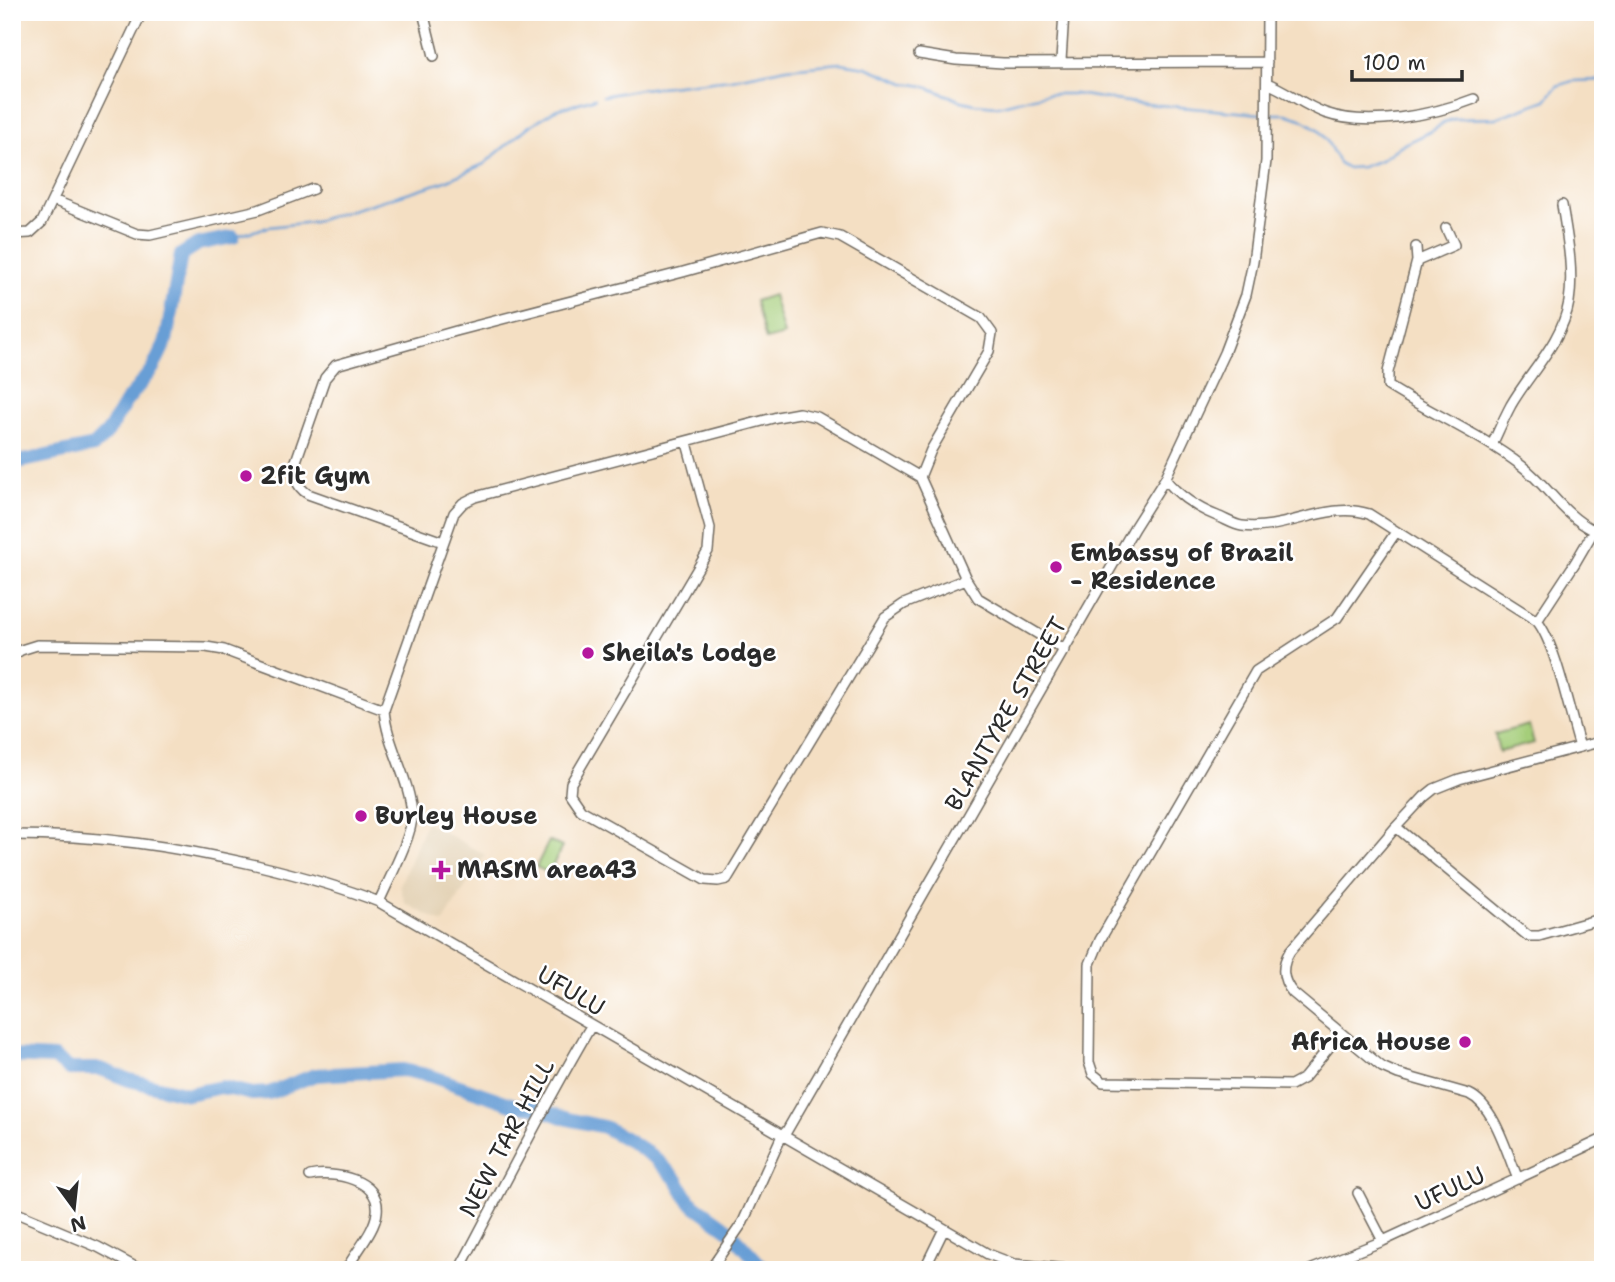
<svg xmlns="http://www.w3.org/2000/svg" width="1615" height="1282" font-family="'Shantell Sans',sans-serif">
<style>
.built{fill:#e3d1b4}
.green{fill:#a5ce7a;stroke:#687c52;stroke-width:2}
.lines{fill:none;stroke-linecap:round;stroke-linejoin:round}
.stream{stroke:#689ed5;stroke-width:2.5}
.river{stroke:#689ed5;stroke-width:14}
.minor-casing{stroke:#716a60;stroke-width:12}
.minor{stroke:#fff;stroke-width:9}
.poi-dot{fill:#b5179e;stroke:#fff;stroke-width:2.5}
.labels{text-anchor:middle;stroke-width:5;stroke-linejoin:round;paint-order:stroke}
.poi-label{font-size:24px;font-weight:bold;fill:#2b2b2b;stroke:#fff;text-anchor:start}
.street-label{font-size:24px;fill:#2b2b2b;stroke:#fff}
</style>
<rect width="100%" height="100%" fill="#fff"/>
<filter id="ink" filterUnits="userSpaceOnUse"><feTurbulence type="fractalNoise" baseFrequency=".0143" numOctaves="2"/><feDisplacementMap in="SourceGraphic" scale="14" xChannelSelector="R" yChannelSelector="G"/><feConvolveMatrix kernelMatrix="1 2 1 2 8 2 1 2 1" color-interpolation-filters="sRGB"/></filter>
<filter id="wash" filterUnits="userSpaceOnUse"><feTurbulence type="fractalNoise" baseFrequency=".00686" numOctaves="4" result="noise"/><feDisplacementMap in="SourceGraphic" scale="28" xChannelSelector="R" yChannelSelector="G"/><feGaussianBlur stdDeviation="1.57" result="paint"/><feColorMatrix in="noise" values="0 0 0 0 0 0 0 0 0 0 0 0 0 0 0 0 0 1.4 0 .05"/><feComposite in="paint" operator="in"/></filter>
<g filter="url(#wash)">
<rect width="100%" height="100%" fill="#f4dfc3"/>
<!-- built -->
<path class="built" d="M426 822 485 855 443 923 405 903 400 885Z"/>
<!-- green -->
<path class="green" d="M773 295 784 335 766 340 755 301Z
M1529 725 1534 743 1499 752 1495 734Z
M549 841 562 847 549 873 536 867Z"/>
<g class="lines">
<!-- stream -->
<path class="stream" d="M603 96 641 89 731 79 787 68 841 63 866 67 905 83 924 86 962 101 975 104 998 106 1046 94H1075L1135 103 1261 114
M1273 114H1286L1301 119 1318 129 1327 141 1339 163 1348 168 1362 167 1381 160 1400 146 1432 131 1445 122 1454 119 1496 118 1546 100 1557 86 1573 81 1603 80
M233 237 268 227 312 222 443 182 484 164 528 127 555 110 595 98"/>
<!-- river -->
<path class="river" d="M12 460 23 461 94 446 108 432 125 403 153 368 166 341 181 255 198 244 233 237
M12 1056 54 1058 69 1069H101L129 1080 188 1094 221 1087 252 1094 269 1093 315 1075 403 1070 431 1076 514 1105 533 1107 568 1119 604 1127 628 1140 655 1158 677 1180 690 1202 729 1230
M734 1236 765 1270"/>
</g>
</g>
<g filter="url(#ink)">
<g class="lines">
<!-- minor casing -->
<g class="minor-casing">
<path id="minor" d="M423 12 434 56
M919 54 956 60 1003 63 1267 62
M1061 61 1064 12
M1267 83C1287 91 1305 106 1325 113 1368 128 1433 115 1474 99
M53 200 137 234 150 235 258 210 313 189
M12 234 30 233 42 222 142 12
M1416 247 1417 261 1388 372V386C1432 414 1480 434 1522 466 1549 487 1562 514 1593 530
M1417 261 1454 245 1446 228
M687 443 710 528 708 551 571 783 570 794 581 810 705 880 718 881 727 879 885 617 904 604 966 579
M1492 445C1498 432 1504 418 1511 405 1530 372 1562 342 1569 302 1574 270 1567 236 1562 205
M1165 479C1179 496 1197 508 1217 516 1225 519 1234 525 1242 526 1285 532 1327 500 1369 514L1537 621C1556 644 1570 716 1580 747
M443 542 308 494C295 486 294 475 296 461L325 378 336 365 456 331 683 272 822 233 840 237 981 318 992 333 989 351 931 450 920 477
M1537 621 1575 563 1603 515
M12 656 21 650 37 645 206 647 224 650 384 710
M1396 827 1528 936H1539L1603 918
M12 835C98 835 173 846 256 865 298 875 339 886 379 902L988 1254 1014 1264 1078 1270
M379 902C388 881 413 835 412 815 410 779 387 746 384 710L454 513 463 503 475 497 777 417 799 413 817 417 920 477 966 579 978 598 1065 650
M1340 1034 1304 1078 1291 1085 1103 1082 1093 1074 1089 1062 1090 964 1100 940 1256 671 1337 618 1396 532
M785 1134 1134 528 1165 479 1224 353 1246 295 1253 262 1266 161 1267 12
M310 1176C333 1171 381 1179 377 1212 375 1232 355 1252 346 1270
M1518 1179C1507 1154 1495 1106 1469 1094L1398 1074 1382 1067 1293 993C1281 979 1281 966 1290 951L1396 827 1424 797 1434 789 1459 779 1603 741
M1358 1193 1383 1241
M12 1211 98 1247 141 1270
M459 1270C503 1188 544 1105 591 1026
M710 1270 743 1222 783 1133
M924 1270 944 1229
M1310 1270 1383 1241 1603 1139"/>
</g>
<!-- minor -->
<use href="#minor" class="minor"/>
</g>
</g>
<!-- markers -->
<g class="poi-dot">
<circle cx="246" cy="476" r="7"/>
<circle cx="1056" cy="567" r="7"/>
<circle cx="588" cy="653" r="7"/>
<circle cx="361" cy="816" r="7"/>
<path d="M437.5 859.5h7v7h7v7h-7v7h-7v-7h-7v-7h7z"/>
<circle cx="1465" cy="1042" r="7"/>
</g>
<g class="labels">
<!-- poi labels -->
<g class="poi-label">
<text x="260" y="484">2fit Gym</text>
<text x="1070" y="561">Embassy of Brazil<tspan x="1070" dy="28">- Residence</tspan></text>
<text x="602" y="661">Sheila's Lodge</text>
<text x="375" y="824">Burley House</text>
<text x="457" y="878">MASM area43</text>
<text x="1451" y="1050" text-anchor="end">Africa House</text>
</g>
<!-- street labels -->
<g class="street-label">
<text transform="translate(1006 714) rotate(-60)" y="8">BLANTYRE STREET</text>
<text transform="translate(571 991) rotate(31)" y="8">UFULU</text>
<text transform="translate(507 1138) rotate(-62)" y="8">NEW TAR HILL</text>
<text transform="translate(1450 1189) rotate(-25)" y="8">UFULU</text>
</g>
</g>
<!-- margin -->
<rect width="1615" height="1282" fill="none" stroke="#fff" stroke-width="42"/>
<!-- north arrow -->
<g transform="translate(74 1208) rotate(165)" stroke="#ffffff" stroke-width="5" paint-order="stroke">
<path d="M0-5L12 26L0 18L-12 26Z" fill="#2b2b2b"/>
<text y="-10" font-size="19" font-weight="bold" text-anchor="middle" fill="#2b2b2b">N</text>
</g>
<!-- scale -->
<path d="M1352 70v10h110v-10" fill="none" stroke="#2b2b2b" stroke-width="3.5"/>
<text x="1363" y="70" font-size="21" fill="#2b2b2b" stroke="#ffffff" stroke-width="5" paint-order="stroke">100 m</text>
</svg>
